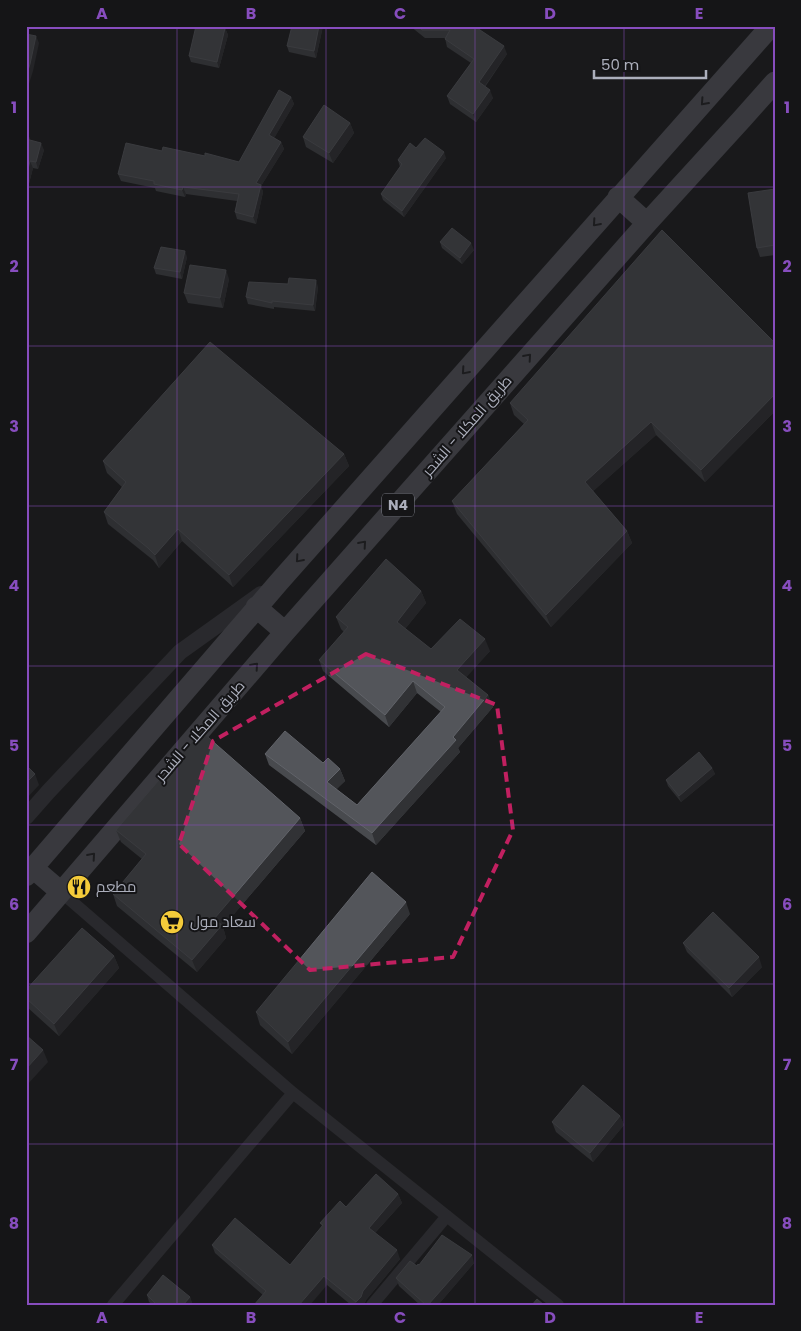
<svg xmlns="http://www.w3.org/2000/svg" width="801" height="1331" font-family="Poppins,Cairo,sans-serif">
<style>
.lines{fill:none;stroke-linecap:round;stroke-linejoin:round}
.minor{stroke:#3d3d43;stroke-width:12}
.tertiary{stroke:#3d3d43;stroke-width:16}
.trunk{stroke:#5f6069;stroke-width:21}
.wall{fill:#484a4e}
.shaded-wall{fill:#313235}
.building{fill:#53555a;stroke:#616369}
.oneway{stroke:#202023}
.marked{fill:none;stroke:#c12060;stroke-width:4;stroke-dasharray:10 6;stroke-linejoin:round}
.grid{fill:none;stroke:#874dbe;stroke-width:1;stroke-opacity:0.55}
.labels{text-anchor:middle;stroke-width:4;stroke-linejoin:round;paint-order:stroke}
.shield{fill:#151517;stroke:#7f818a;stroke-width:1}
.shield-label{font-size:14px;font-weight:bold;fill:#acafbc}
.street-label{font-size:15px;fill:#acafbc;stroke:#151517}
.poi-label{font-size:15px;fill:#acafbc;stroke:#151517;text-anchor:start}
.neatline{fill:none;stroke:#874dbe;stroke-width:2}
.grid-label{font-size:16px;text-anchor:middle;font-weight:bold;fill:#874dbe}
</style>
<rect width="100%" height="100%" fill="#1a1a1c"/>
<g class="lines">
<!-- minor -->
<path class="minor" d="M61 892 293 1093 558 1305
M113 1305 293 1093
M372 1305 447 1216"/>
<!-- tertiary -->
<path class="tertiary" d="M26 817 48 792 180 652 261 594"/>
<!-- trunk -->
<path class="trunk" d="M618 197 647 223
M256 607 285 632
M33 868 61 892
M26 876 279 582 771 26
M26 933 285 632 647 223 742 119 775 82"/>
</g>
<!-- wall -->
<path class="wall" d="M323 26 316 58 289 52 287 46Z
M410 26H474L507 54 485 87 493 98 476 122 450 104 447 96 471 63 447 47 445 38H425Z
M225 28 228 35 219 68 191 62 189 56Z
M291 97 294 104 274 138 281 142 284 149 261 186 263 192 256 224 237 219 235 212 237 201 186 194 185 197 156 191 155 188 121 181 118 174 162 151 205 156 239 162Z
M350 123 354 133 333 163 306 147 303 137Z
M26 131 30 139 29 140 44 150 38 169 33 168 26 195Z
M416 148 446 158 404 217 383 200 381 194 400 167 398 160Z
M775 189V255L760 257 757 248Z
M440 242 474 250 462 264 442 248Z
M187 257 182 279 156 274 154 268Z
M229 279 223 308 188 303 184 293Z
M288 284 318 287 315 311 274 307V309L248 304 246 297Z
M775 343V411L705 482 656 435 593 491 627 531 632 543 551 627 457 514 452 501 524 424 514 415 510 403Z
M344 454 349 466 233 587 182 541 159 568 153 560 108 524 104 512 122 487 107 473 103 461Z
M421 591 426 603 405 629 431 649 490 651 466 677 488 695 493 707 458 748 460 752 376 845 269 765 265 754 323 763 340 769 345 781 336 789 357 805 441 712 417 693 389 727 323 671 319 660 344 632 341 629 336 617Z
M712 768 715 774 681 802 668 786 666 780Z
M300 818 305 831 223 927 226 938 197 972 117 906 113 894 142 859 121 842 116 830Z
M410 914 292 1054 260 1025 256 1012Z
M683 943 762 967 732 997 687 952Z
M114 956 119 968 59 1036 27 1007 26 990Z
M620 1116 624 1125 593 1162 556 1132 552 1122Z
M398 1194 402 1203 375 1233 400 1259 366 1300 364 1305H351L327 1285 263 1295 215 1253 212 1245 290 1265 322 1226 320 1223 346 1207Z
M474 1263 438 1305H420L399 1286 396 1278 419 1265Z
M147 1295 190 1297 192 1303 191 1305H153L149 1302Z"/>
<!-- shaded-wall -->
<path class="shaded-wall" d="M319 26H323L316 58 314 51Z
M225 28 228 35 219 68 217 62Z
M36 36 39 43 33 71 27 90 26 77Z
M504 46 507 54 482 90 479 82Z
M490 90 493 98 476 122 473 114Z
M291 97 294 104 272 142 269 135Z
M350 123 354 133 333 163 329 153Z
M27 132 30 139 28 146 26 141V136Z
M281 142 284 149 261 186 263 192 256 224 253 217 256 183Z
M41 143 44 150 38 169 36 162Z
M444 152 446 158 404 217 402 211Z
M30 161 33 168 26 195V178Z
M183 187 186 194 185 197 182 190Z
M471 243 474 250 462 264 460 258Z
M185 251 187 257 182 279 180 272Z
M226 270 229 279 223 308 220 298Z
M316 280 318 287 315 311 313 305Z
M775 394V411L705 482 701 470Z
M651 422 656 435 590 494 585 482Z
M344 454 349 466 233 587 229 575Z
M178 529 182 541 159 568 155 555Z
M627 531 632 543 551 627 546 615Z
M421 591 426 603 401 634 397 622Z
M485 639 490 651 462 682 457 670Z
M26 646 28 651 26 654Z
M413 681 417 693 389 727 385 715Z
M488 695 493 707 458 748 460 752 376 845 372 833Z
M712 768 715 774 681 802 679 796Z
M340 769 345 781 332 794 327 782Z
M35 774 39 785 26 799V783Z
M300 818 305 831 223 927 226 938 197 972 192 960 214 919Z
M406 902 410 914 292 1054 288 1042Z
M114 956 119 968 59 1036 54 1024Z
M759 957 762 967 732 997 729 988Z
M43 1050 48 1062 26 1086V1069Z
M620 1116 624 1125 593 1162 590 1153Z
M398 1194 402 1203 372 1236 369 1228Z
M397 1250 400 1259 366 1300 364 1305H357L356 1302 363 1291Z
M472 1255 474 1263 438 1305H428Z
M324 1276 327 1285 310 1305H299Z
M190 1297 192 1303 191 1305H183Z"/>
<!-- building -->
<path class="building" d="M196 26H217L225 28 217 62 189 56Z
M292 26H319L314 51 287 46Z
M418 26H474L504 46 479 82 490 90 473 114 447 96 474 59 445 39 450 30H422Z
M26 34 36 36 30 64 26 77Z
M279 90 291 97 269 135 281 142 256 183 261 185 253 217 235 212 239 194 183 187 182 190 154 184V181L118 174 126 143 162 151 163 147 205 156V153L239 162Z
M324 105 350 123 329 153 303 137Z
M425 138 444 152 402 211 381 194 402 164 398 160 410 143 416 148Z
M26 139 41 143 36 162 30 161 26 178Z
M775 189V245L757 248 748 193Z
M452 228 471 243 460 258 440 242Z
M662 230 775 343V394L701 470 651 422 585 482 627 531 546 615 452 501 528 420 510 403Z
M161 247 185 251 180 272 154 268Z
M190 265 226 270 220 298 184 293Z
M289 278 316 280 313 305 272 301V303L246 297 249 282 288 284Z
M210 342 344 454 229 575 178 529 155 555 148 548 104 512 126 482 103 461Z
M386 559 421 591 397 622 431 649 460 619 485 639 457 670 488 695 453 737 456 740 372 833 265 754 285 731 323 763 328 758 340 769 327 782 357 805 445 707 413 681 385 715 319 660 348 627 336 617Z
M201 731 300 818 214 919 222 925 192 960 113 894 146 854 116 830Z
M699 752 712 768 679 796 666 780Z
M26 765 35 774 26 783Z
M372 872 406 902 288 1042 256 1012Z
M713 912 759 957 729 988 683 943Z
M82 928 114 956 54 1024 26 998V990Z
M26 1035 43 1050 26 1069Z
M583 1085 620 1116 590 1153 552 1122Z
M376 1174 398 1194 369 1228 397 1250 363 1291 361 1297 356 1302 324 1276 299 1305H254L266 1291 212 1245 235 1218 290 1265 323 1225 320 1223 340 1201 346 1207Z
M442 1235 472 1255 428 1305H426L396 1278 410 1261 417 1266 418 1264 419 1265Z
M163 1275 190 1297 183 1305H157L147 1295Z
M537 1299 544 1305H532Z"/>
<!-- one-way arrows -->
<defs><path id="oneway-chevron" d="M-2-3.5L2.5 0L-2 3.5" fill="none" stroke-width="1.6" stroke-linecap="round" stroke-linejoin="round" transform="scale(1.25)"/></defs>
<g class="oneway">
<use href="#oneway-chevron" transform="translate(704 102) rotate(132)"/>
<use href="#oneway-chevron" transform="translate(596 223) rotate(131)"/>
<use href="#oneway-chevron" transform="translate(528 357) rotate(-49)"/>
<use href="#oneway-chevron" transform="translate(465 371) rotate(131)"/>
<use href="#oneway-chevron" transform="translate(363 544) rotate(-49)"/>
<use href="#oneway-chevron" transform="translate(299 559) rotate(131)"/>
<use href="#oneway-chevron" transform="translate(255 666) rotate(-49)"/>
<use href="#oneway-chevron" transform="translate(92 856) rotate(-49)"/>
</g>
<!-- marked area -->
<path d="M0 0H801V1331H0ZM366 654 497 705 513 830 453 957 310 970 179 844 213 741Z" fill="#1a1a1c" fill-opacity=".55" fill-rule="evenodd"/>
<path class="marked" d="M366 654 497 705 513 830 453 957 310 970 179 844 213 741Z"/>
<!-- grid -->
<path class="grid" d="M177 26V1305M326 26V1305M475 26V1305M624 26V1305M26 187H775M26 346H775M26 506H775M26 666H775M26 825H775M26 984H775M26 1144H775"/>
<!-- icons -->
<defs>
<g id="restaurant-disc" transform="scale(1.25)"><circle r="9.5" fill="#f4cb3a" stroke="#151517"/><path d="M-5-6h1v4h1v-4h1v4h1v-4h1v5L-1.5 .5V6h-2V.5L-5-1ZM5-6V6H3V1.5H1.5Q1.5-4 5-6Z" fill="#111"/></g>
<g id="supermarket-disc" transform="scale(1.25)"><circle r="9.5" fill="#f4cb3a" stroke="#151517"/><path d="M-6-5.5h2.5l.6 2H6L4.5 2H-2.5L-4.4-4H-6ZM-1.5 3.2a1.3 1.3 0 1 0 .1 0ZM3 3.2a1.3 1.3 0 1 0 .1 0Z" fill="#111"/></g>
</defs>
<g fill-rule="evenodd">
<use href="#restaurant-disc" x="79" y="887"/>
<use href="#supermarket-disc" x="172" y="922"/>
</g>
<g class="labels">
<!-- shield labels -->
<rect class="shield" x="382" y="493.5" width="32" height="23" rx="4"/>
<g class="shield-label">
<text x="398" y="510">N4</text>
</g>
<!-- street labels -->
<g class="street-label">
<text transform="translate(467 426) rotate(-49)" y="5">طريق المكلا - الشحر</text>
<text transform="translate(200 731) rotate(-49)" y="5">طريق المكلا - الشحر</text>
</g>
<!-- poi labels -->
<g class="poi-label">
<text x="96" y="892">مطعم</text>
<text x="190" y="927">سعاد مول</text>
</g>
</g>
<!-- border -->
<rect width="801" height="1331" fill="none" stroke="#151517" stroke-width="55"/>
<!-- scale -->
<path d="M594 70v8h112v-8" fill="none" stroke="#acafbc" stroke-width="2.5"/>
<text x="601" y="70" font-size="15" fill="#acafbc" stroke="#151517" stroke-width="4" paint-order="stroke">50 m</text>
<rect x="28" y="28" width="746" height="1276" class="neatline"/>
<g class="grid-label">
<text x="102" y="19">A</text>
<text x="251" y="19">B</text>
<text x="400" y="19">C</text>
<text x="550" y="19">D</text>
<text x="699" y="19">E</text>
<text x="14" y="113">1</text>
<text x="787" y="113">1</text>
<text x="14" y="272">2</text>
<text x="787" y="272">2</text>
<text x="14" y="432">3</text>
<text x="787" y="432">3</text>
<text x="14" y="591">4</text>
<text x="787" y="591">4</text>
<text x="14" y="751">5</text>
<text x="787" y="751">5</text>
<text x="14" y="910">6</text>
<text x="787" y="910">6</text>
<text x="14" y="1070">7</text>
<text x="787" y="1070">7</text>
<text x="14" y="1229">8</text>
<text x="787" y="1229">8</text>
<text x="102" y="1323">A</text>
<text x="251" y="1323">B</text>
<text x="400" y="1323">C</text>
<text x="550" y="1323">D</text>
<text x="699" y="1323">E</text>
</g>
</svg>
